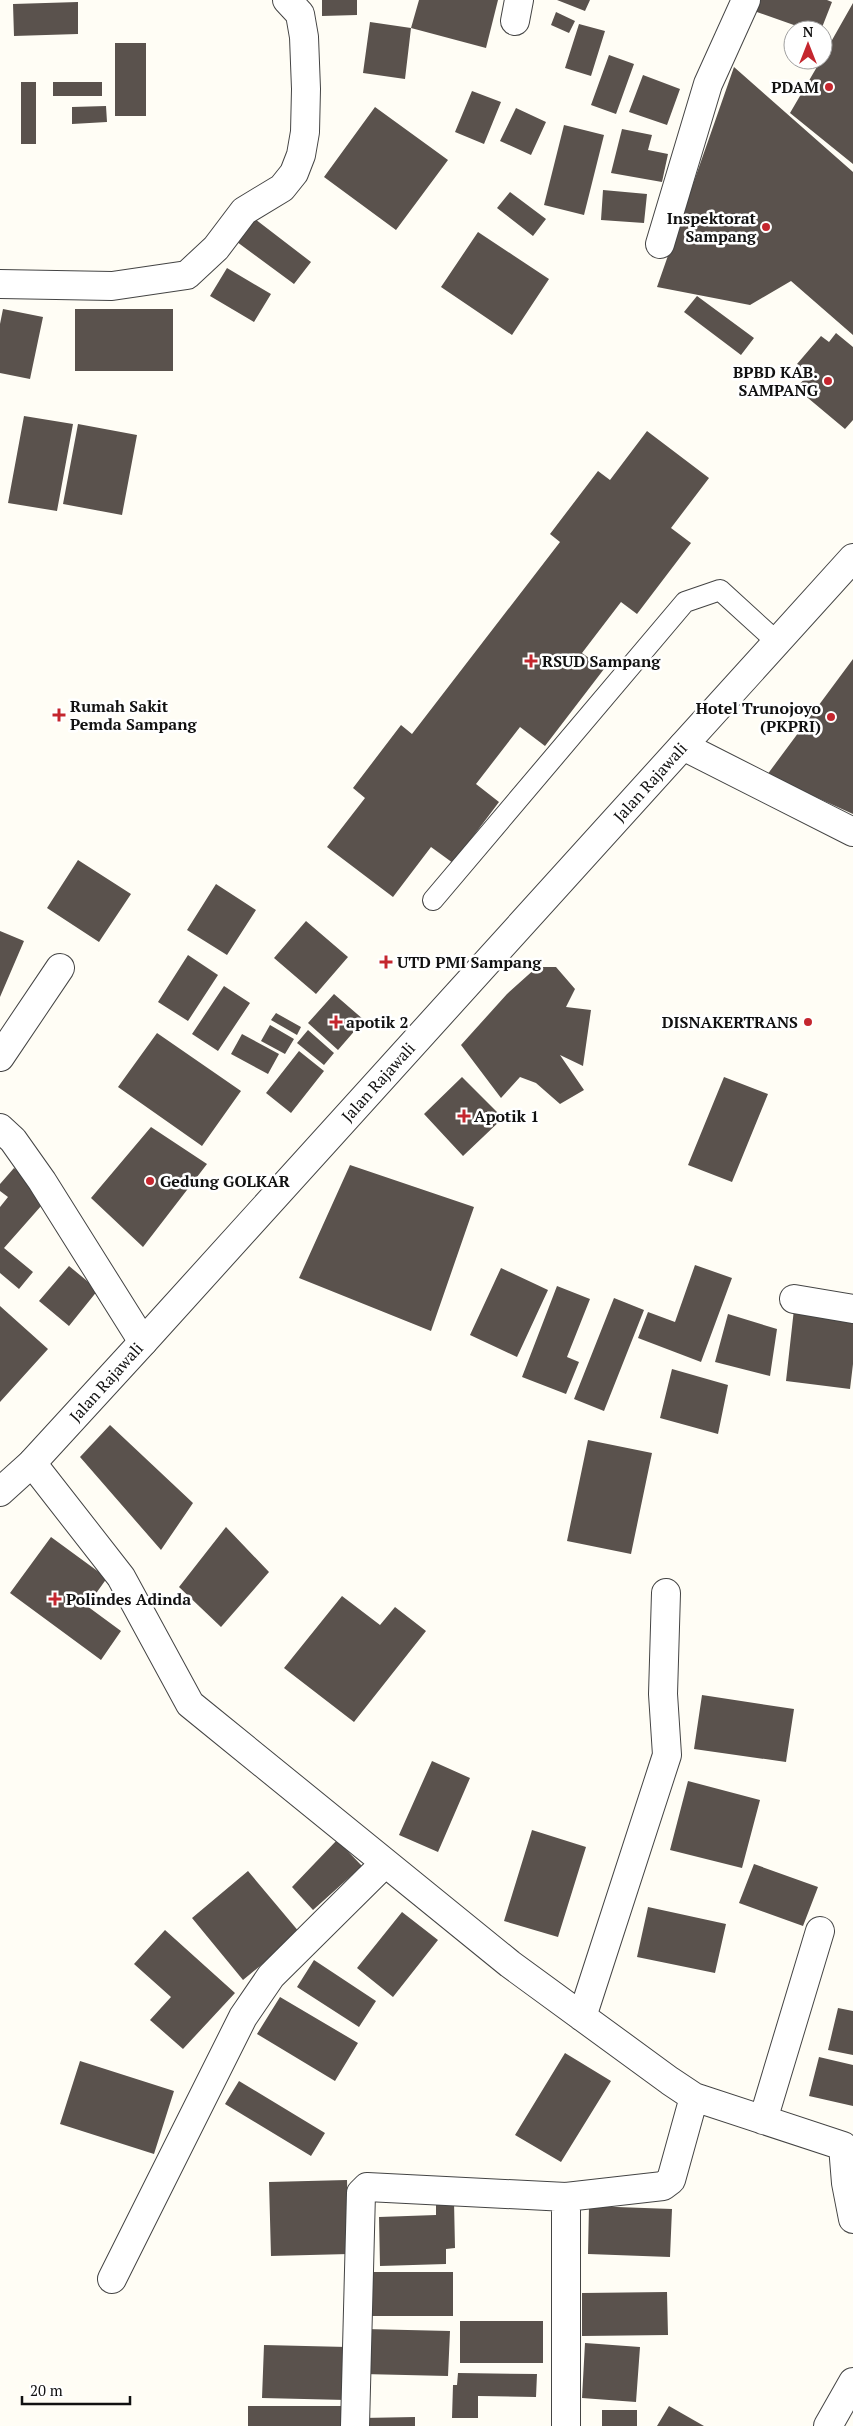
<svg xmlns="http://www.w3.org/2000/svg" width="853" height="2426" font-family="'PT Serif',serif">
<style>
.building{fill:#5a524d}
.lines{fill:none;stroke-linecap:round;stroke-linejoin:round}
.service-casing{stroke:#444;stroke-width:22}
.minor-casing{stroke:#444;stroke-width:30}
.tertiary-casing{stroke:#444;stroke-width:30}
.service{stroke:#fff;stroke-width:20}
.minor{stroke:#fff;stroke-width:28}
.tertiary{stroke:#fff;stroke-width:28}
.poi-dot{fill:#c4262e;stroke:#fff;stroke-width:2}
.labels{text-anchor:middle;stroke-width:5;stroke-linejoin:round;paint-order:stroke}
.poi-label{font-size:16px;font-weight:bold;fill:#111;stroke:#fff;text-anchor:start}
.street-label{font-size:16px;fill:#111;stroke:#fff}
</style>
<rect width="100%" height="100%" fill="#fffdf5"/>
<!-- building -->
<path class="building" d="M322 0H357V15L322 16Z
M419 0H498L486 48 411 28Z
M557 0H590L585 11Z
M758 0H827L832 2 821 30H808L754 11Z
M78 2V34L14 36 13 4Z
M853 3V164L790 113 821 60H823V56Z
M556 12 575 21 569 33 551 25Z
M370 22 411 28 405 79 363 73Z
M579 24 605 31 591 76 565 68Z
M115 43H146V116H115Z
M609 55 634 64 616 114 591 105Z
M734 67 853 172V335L791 281 750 305 657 287Z
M643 75 680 89 667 125 629 112Z
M21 82H36V144H21Z
M53 82H102V96H53Z
M472 91 501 102 484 144 455 132Z
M106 106 107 122 72 124V107Z
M375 107 448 160 396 230 324 177Z
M516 108 546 122 531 155 500 141Z
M564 125 604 135 584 215 544 205Z
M622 129 652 135 648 150 668 154 662 182 611 173Z
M603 190 647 194 644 223 601 220Z
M510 192 546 219 533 236 497 208Z
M251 216 311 262 294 284 233 239Z
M478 232 549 279 512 335 441 287Z
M227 268 271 294 254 322 210 296Z
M697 296 754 338 741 355 684 312Z
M3 309 43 317 30 379 0 373V324Z
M75 309H173V371H75Z
M836 333 853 347V420L845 429 796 388 809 374 797 364 821 336 829 342Z
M24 416 73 424 57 511 8 503Z
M78 424 137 435 122 515 63 504Z
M647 431 709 478 671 528 691 543 637 614 621 602 582 653 604 669 545 746 520 727 476 784 499 802 453 863 431 847 393 897 327 847 365 798 353 788 401 725 412 734 560 542 550 534 598 471 610 480Z
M853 659V814L767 775Z
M78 860 131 894 99 942 47 908Z
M216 884 256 910 227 955 187 930Z
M306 921 348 957 316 994 274 958Z
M0 931 24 941 0 997Z
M188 955 218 975 188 1021 158 1002Z
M537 967H556L575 989 566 1007 591 1010 583 1066 560 1055 584 1090 560 1104 536 1083 520 1077 501 1098 461 1045 507 994Z
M224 986 250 1003 218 1051 192 1034Z
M334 994 364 1020 338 1050 308 1023Z
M276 1013 301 1027 297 1035 271 1020Z
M270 1025 294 1039 285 1054 261 1041Z
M308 1030 334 1053 324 1065 297 1043Z
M157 1033 241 1091 202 1146 118 1087Z
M242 1034 279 1054 268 1074 231 1054Z
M299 1051 324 1071 291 1113 266 1093Z
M462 1077 503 1118 463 1156 424 1114Z
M724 1077 768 1094 732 1182 688 1165Z
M151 1127 207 1164 143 1247 91 1198Z
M350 1165 474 1207 431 1331 299 1278Z
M14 1168 49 1197 4 1248 33 1272 19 1289 0 1273V1207L8 1197 0 1191V1184Z
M695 1265 732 1278 701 1362 638 1338 648 1312 675 1322Z
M69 1266 98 1290 69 1326 39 1301Z
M501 1268 548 1290 517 1357 470 1335Z
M557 1286 590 1299 567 1357 579 1362 566 1394 522 1377Z
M614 1298 644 1310 604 1411 574 1399Z
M0 1306 48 1349 0 1402Z
M794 1309 853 1316V1364L850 1389 786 1381Z
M728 1314 777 1329 770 1376 715 1362Z
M672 1369 728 1385 718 1434 660 1418Z
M110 1425 193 1503 161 1550 80 1457Z
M588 1440 652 1453 631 1554 567 1541Z
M226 1527 269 1572 221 1627 179 1587Z
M51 1537 107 1578 87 1606 121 1631 101 1660 10 1593Z
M342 1596 380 1625 395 1607 426 1631 354 1722 284 1668Z
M702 1695 794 1709 786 1762 694 1749Z
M432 1761 470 1778 438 1852 399 1835Z
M688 1781 760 1800 742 1868 670 1850Z
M532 1830 586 1847 558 1937 504 1921Z
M337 1840 362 1866 313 1910 292 1887Z
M754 1864 818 1887 803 1926 739 1903Z
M248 1871 300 1933 243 1980 192 1918Z
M648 1907 726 1924 715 1973 637 1957Z
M402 1912 438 1940 393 1997 357 1968Z
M165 1930 235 1993 183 2049 150 2020 171 1997 134 1964Z
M314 1960 376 2001 359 2027 297 1987Z
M280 1997 358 2043 335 2081 257 2034Z
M838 2008 853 2011V2055L828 2050Z
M565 2053 611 2081 561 2162 515 2135Z
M819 2057 853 2065V2106L809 2096Z
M80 2061 174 2091 154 2154 60 2124Z
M239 2081 325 2133 311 2156 225 2104Z
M347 2180 349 2254 271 2256 269 2182Z
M454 2201 455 2248 446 2249V2264L380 2266 379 2217 436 2215V2202Z
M589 2206 672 2209 670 2257 588 2254Z
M365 2272H453V2316H365Z
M667 2292 668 2335 582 2336V2293Z
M460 2321H543V2363H460Z
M365 2329 450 2331 448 2376 363 2374Z
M585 2343 640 2347 636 2402 582 2398Z
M264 2345 347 2347 346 2400 262 2398Z
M458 2373 537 2374 536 2397 478 2396V2418H452L453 2385H457Z
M248 2406H343V2426H248Z
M669 2406 704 2426H657Z
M602 2410H637V2426H602Z
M415 2417V2426H362V2418Z"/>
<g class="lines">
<!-- service casing -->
<g class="service-casing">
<path id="service" d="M433 900 685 602 720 590 777 642"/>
</g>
<!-- minor casing -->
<g class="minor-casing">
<path id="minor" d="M515 21 519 0
M660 244 708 84 746 0
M0 284 112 286 187 275 216 248 244 211 282 188 294 173 301 155 305 132 306 89 304 37 300 14 287 0
M683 746 853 832
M0 1057 60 968
M0 1128 13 1140 42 1181 143 1342
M794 1299 853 1309
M32 1463 121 1577 190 1704 510 1964 670 2081 694 2097 843 2146 846 2183 853 2219
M582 2017 667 1755 663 1694 666 1593
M763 2120 820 1931
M112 2279 243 2017 271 1976 385 1863
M355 2426 361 2193 367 2187 566 2197
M566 2426V2197L663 2186 671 2180 694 2097
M828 2426 853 2382"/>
</g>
<!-- tertiary casing -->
<g class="tertiary-casing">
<path id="tertiary" d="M0 1492 32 1463 143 1342 853 558"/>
</g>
<!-- service -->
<use href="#service" class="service"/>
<!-- minor -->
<use href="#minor" class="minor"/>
<!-- tertiary -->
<use href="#tertiary" class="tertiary"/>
</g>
<!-- markers -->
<g class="poi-dot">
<circle cx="829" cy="87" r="5"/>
<circle cx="766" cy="227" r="5"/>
<circle cx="828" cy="381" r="5"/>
<path d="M528.5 653.5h5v5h5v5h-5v5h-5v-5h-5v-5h5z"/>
<path d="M56.5 707.5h5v5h5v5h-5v5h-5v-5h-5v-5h5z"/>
<circle cx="831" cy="717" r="5"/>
<path d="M383.5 954.5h5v5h5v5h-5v5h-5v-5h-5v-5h5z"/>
<path d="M333.5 1014.5h5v5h5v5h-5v5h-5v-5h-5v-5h5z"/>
<circle cx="808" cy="1022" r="5"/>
<path d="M461.5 1108.5h5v5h5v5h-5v5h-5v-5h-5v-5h5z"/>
<circle cx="150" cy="1181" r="5"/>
<path d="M52.5 1591.5h5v5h5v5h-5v5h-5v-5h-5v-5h5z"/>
</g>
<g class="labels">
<!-- poi labels -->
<g class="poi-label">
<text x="819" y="93" text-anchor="end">PDAM</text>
<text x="756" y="224" text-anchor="end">Inspektorat<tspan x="756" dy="18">Sampang</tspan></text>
<text x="818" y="378" text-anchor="end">BPBD KAB.<tspan x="818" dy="18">SAMPANG</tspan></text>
<text x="542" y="667">RSUD Sampang</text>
<text x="70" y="712">Rumah Sakit<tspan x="70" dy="18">Pemda Sampang</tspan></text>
<text x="821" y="714" text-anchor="end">Hotel Trunojoyo<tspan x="821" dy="18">(PKPRI)</tspan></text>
<text x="397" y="968">UTD PMI Sampang</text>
<text x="346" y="1028">apotik 2</text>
<text x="798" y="1028" text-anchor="end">DISNAKERTRANS</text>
<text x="474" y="1122">Apotik 1</text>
<text x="160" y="1187">Gedung GOLKAR</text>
<text x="66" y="1605">Polindes Adinda</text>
</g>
<!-- street labels -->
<g class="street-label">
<text transform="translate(650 782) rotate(-48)" y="6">Jalan Rajawali</text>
<text transform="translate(378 1082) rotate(-48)" y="6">Jalan Rajawali</text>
<text transform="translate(106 1382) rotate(-48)" y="6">Jalan Rajawali</text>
</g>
</g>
<!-- north arrow -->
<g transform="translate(808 45)"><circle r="24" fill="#ffffff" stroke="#a0a0a0"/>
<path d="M0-4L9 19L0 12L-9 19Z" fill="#c4262e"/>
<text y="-8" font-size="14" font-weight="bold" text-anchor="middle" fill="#111111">N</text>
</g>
<!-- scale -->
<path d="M22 2396v8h108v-8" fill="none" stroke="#111111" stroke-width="2.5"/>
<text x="30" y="2396" font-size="15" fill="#111111" stroke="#ffffff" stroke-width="4" paint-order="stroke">20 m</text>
</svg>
